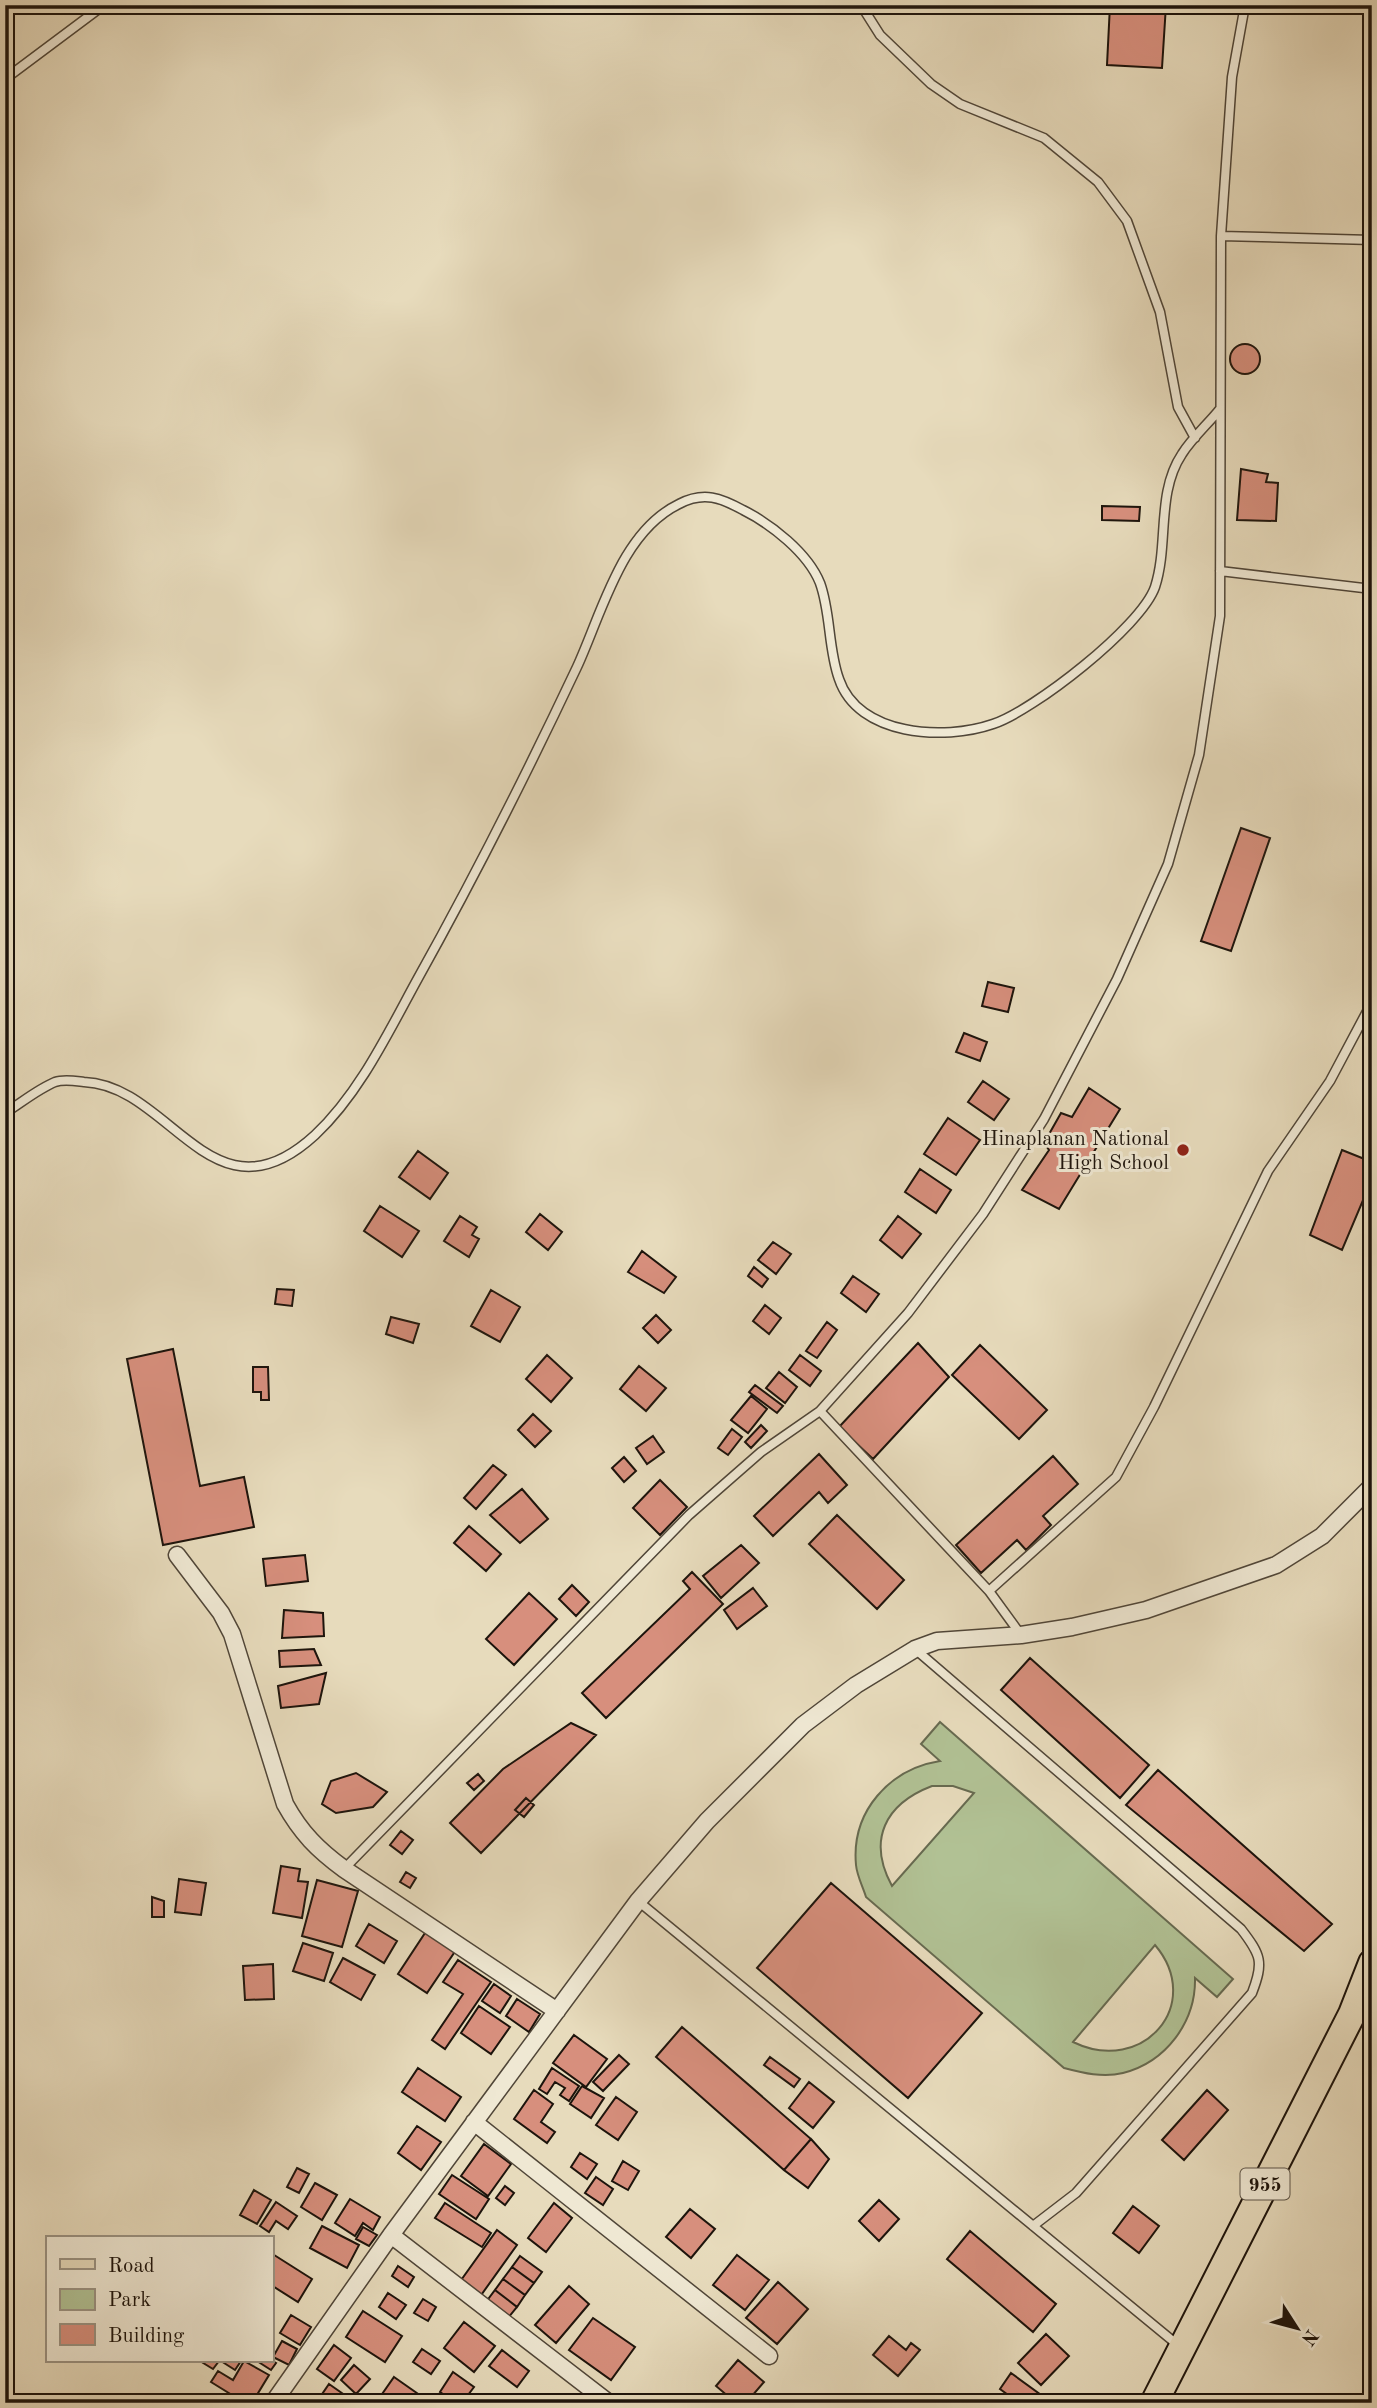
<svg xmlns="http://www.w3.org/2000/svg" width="1377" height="2408" font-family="'Old Standard TT',serif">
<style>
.green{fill:#b1c194;stroke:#676a50;stroke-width:2;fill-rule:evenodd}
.building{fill:#d78f7d;stroke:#1d140c;stroke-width:2}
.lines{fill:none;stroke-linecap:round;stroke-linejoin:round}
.lane-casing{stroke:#504638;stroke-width:11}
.street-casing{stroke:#504638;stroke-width:19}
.primary-casing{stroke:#1d140c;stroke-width:30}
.lane{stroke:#efe8d3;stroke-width:8}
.street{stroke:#efe8d3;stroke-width:16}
.primary{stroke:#e7dbbc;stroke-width:26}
.poi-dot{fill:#8f2418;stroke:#efe8d3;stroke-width:2.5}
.labels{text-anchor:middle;stroke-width:6;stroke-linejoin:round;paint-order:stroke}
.shield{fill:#efe8d3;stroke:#5c5448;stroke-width:2}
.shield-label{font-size:19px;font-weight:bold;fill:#1d140c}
.poi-label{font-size:21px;fill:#1d140c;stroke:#efe8d3;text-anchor:end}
</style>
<rect width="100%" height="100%" fill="#e7dbbc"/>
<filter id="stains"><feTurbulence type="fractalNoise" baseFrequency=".00286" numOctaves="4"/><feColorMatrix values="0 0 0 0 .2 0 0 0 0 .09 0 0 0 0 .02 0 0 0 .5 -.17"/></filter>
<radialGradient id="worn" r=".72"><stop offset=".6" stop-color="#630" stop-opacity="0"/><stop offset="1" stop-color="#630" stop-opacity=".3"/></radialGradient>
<!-- green -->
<path class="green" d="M940 1722 1233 1979 1217 1997 1195 1978C1196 2022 1166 2062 1123 2073 1103 2078 1083 2073 1064 2068L866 1897C863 1887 857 1876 856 1865 851 1811 890 1769 940 1761L921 1744ZM932 1786H953L974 1793 892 1886C867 1840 885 1804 932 1786ZM1155 1945C1205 2004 1143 2076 1073 2042Z"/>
<!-- building -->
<path class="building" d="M1110 5H1166L1162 68 1107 65Z
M1230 359a15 15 0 1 1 30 0a15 15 0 1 1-30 0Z
M1241 469 1268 474 1266 482 1278 483 1276 521 1237 520Z
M1102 506 1140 507 1139 521 1102 520Z
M1241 828 1270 838 1231 951 1201 941Z
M988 982 1014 988 1008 1012 982 1006Z
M964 1033 987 1042 980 1061 956 1052Z
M983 1081 1009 1099 994 1120 968 1102Z
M1089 1088 1120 1109 1059 1209 1022 1190 1049 1150 1044 1143 1061 1113 1072 1117Z
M948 1118 980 1140 956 1175 924 1154Z
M1342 1150 1372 1162V1179L1342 1250 1310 1235Z
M418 1151 448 1173 430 1199 399 1177Z
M920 1169 951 1190 936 1213 905 1192Z
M380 1206 419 1231 402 1257 364 1231Z
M540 1214 562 1232 548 1250 526 1232Z
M460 1216 477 1227 472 1235 479 1239 469 1257 444 1241Z
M898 1216 921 1234 902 1258 880 1240Z
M773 1242 791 1254 776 1274 758 1260Z
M642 1251 676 1277 664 1293 628 1272Z
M754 1267 768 1279 762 1287 748 1276Z
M853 1276 879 1294 866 1312 841 1293Z
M277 1289 294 1290 292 1306 275 1304Z
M491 1290 520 1307 500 1342 471 1326Z
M765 1305 781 1318 769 1334 753 1321Z
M656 1315 671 1330 658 1343 643 1328Z
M391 1317 419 1324 413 1343 386 1334Z
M827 1322 837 1330 817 1358 806 1351Z
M918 1343 949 1377 873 1459 839 1427Z
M980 1345 1047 1410 1019 1439 952 1375Z
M173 1349 200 1486 244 1477 254 1527 163 1545 127 1359Z
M547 1355 572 1378 551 1402 526 1379Z
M800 1355 821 1371 810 1386 789 1370Z
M639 1366 666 1388 646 1411 620 1389Z
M253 1367H268L269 1400H261V1392H253Z
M779 1372 797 1387 785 1403 766 1388Z
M755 1385 783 1406 777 1413 749 1392Z
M751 1396 767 1409 748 1433 731 1420Z
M533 1414 551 1431 535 1447 518 1430Z
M761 1425 767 1431 751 1448 745 1442Z
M732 1429 742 1437 728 1455 718 1448Z
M653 1436 664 1452 647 1464 636 1448Z
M819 1454 847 1485 828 1503 819 1492 773 1536 754 1516Z
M1053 1456 1078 1484 1043 1516 1051 1525 1026 1550 1017 1540 981 1573 956 1545Z
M624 1457 636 1471 624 1482 612 1468Z
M493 1465 506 1475 476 1509 464 1498Z
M660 1480 687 1507 660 1535 633 1508Z
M522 1489 548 1519 520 1543 490 1515Z
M837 1515 904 1580 877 1609 809 1544Z
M469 1526 501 1554 486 1571 454 1543Z
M741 1545 759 1563 721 1598 703 1576Z
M305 1555 308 1581 266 1586 263 1559Z
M692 1572 723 1604 606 1718 582 1693 690 1589 683 1581Z
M572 1585 589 1602 576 1616 559 1599Z
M753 1588 767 1606 737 1629 724 1610Z
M529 1593 557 1619 514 1665 486 1639Z
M284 1610 323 1613 324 1636 282 1638Z
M314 1649 321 1665 280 1667 279 1651Z
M1030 1658 1149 1765 1120 1798 1001 1690Z
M326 1673 319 1704 281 1708 278 1686Z
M571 1723 596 1735 481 1853 450 1823 503 1769Z
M1158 1770 1332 1924 1304 1951 1126 1805Z
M356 1773 387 1792 373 1807 336 1813 322 1804 331 1781Z
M478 1774 484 1781 474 1790 467 1783Z
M526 1798 534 1805 524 1817 515 1810Z
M401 1831 413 1840 402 1854 390 1845Z
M281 1866 300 1869 298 1881 308 1882 302 1918 273 1913Z
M406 1872 416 1878 410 1888 400 1882Z
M179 1879 206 1883 201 1915 175 1912Z
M317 1880 358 1891 342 1947 302 1936Z
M831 1883 982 2013 908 2098 757 1968Z
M152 1897 164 1901V1917H152Z
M369 1924 397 1941 384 1963 356 1946Z
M427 1930 456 1950 427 1993 398 1974Z
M303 1943 333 1953 324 1981 293 1971Z
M343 1958 375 1975 361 2000 330 1982Z
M458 1960 491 1982 445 2049 432 2040 463 1994 443 1982Z
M273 1964 274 1999 245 2000 243 1966Z
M494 1984 511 1996 500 2013 482 2001Z
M517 1999 540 2014 529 2032 506 2016Z
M479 2006 510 2027 491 2054 461 2033Z
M682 2027 811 2139 784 2170 656 2057Z
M574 2035 607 2059 586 2087 553 2063Z
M619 2055 629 2064 603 2091 593 2082Z
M770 2057 800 2079 794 2087 764 2065Z
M418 2068 461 2097 445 2121 402 2092Z
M552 2068 579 2086 569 2101 560 2095 565 2088 555 2082 547 2094 539 2089Z
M809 2082 834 2102 813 2128 789 2108Z
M582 2086 604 2098 591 2118 570 2104Z
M534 2090 553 2104 541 2122 555 2132 547 2143 514 2119Z
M1207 2090 1228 2110 1184 2160 1162 2140Z
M616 2097 637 2112 618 2140 596 2125Z
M417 2126 441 2142 421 2170 398 2153Z
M811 2139 829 2159 808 2188 784 2170Z
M484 2144 511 2164 488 2196 461 2176Z
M580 2153 597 2164 587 2179 571 2167Z
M623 2161 639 2171 628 2190 612 2181Z
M297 2168 309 2174 299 2193 287 2187Z
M452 2175 489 2199 476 2219 439 2194Z
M596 2177 613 2189 603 2205 585 2193Z
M315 2183 337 2195 322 2220 301 2207Z
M505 2186 514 2193 505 2205 496 2198Z
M254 2190 271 2200 257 2224 240 2215Z
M350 2199 380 2217 373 2230 363 2223 355 2236 335 2223Z
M879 2200 899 2219 879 2241 859 2221Z
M276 2202 297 2216 288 2229 276 2221 269 2232 260 2226Z
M445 2203 491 2233 482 2247 435 2218Z
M554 2203 572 2218 546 2252 528 2238Z
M1133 2206 1159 2226 1139 2253 1113 2233Z
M690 2209 715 2229 691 2258 666 2237Z
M322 2226 359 2245 347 2268 310 2248Z
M363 2227 377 2235 369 2246 356 2239Z
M497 2230 517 2245 479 2298 459 2283Z
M970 2231 1056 2304 1033 2332 947 2259Z
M271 2253 312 2279 298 2302 271 2285Z
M737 2255 769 2280 745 2310 713 2285Z
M520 2256 542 2272 534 2283 512 2267Z
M398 2266 414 2277 408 2287 392 2276Z
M512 2267 534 2283 525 2295 503 2279Z
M503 2279 525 2295 517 2307 495 2290Z
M778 2282 808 2309 777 2344 746 2318Z
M569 2286 589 2304 556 2343 535 2325Z
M495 2290 517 2307 508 2318 486 2302Z
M388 2293 406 2305 396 2319 379 2307Z
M423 2299 436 2307 428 2321 414 2313Z
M363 2311 402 2336 385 2362 346 2337Z
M291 2315 311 2327 300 2345 280 2333Z
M593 2318 635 2347 611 2380 569 2350Z
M464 2322 495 2346 474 2372 444 2348Z
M1046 2334 1069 2356 1041 2385 1018 2363Z
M889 2336 906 2350 911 2343 920 2350 898 2376 873 2355Z
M282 2341 297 2349 289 2365 273 2357Z
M334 2345 351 2358 334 2381 317 2369Z
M422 2349 440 2361 431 2374 413 2362Z
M502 2350 529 2371 517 2387 489 2366Z
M271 2360 276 2363 271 2370 257 2361Z
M738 2360 764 2382 746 2403H736L716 2386Z
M200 2361H219L213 2369Z
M221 2361H241L235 2370Z
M244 2361 269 2375 252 2403H245L211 2382 218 2371 233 2380Z
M354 2365 370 2379 356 2394 341 2380Z
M453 2372 474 2387 462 2403H456L440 2392Z
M1011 2373 1048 2400 1046 2403H1019L1000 2389Z
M394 2377 431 2403H388L380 2397Z
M329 2384 356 2403H316Z"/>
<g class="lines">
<!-- lane casing -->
<g class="lane-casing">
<path id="lane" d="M861 5 880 35 931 84 960 104 1044 138 1098 182 1127 221 1160 312 1178 407 1195 438
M5 79 104 5
M1221 236 1372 240
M1220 571 1372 589
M1372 615 1368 802 1372 883
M5 1113C21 1103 38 1089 55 1082 64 1079 75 1081 84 1082 171 1085 213 1229 315 1135 359 1094 388 1033 417 980 474 878 527 773 577 667 602 613 621 532 679 504 704 491 721 498 743 510 771 524 808 553 820 583 831 613 828 649 839 679 858 736 944 741 993 724 1033 711 1141 627 1155 587 1169 544 1156 493 1182 454 1192 438 1208 424 1220 409
M820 1411 989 1591 1021 1635
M989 1591 1116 1477 1154 1407 1268 1171 1330 1081 1372 1002
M915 1649 1241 1929C1261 1955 1264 1962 1252 1993L1076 2193 1033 2226
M344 1869 689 1515 761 1452 820 1411 908 1313 983 1214 1044 1119 1117 979 1168 864 1199 755 1220 616 1221 236 1232 77 1245 5
M638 1901 1179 2346"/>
</g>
<!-- street casing -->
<g class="street-casing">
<path id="street" d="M177 1555 221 1613 232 1634 285 1804C301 1833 318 1850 344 1869L557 2011
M474 2122 769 2356
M391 2235 609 2403
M273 2403 391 2235 638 1901 707 1821 803 1725 856 1685 915 1649 937 1641 1021 1635 1072 1627 1146 1610 1276 1565 1322 1536 1372 1486"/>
</g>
<!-- primary casing -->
<g class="primary-casing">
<path id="primary" d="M1154 2403 1352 2014 1372 1963"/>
</g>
<!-- lane -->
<use href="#lane" class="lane"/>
<!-- street -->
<use href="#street" class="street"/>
<!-- primary -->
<use href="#primary" class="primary"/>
</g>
<!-- markers -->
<circle class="poi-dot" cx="1183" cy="1150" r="7"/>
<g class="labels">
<!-- shield labels -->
<rect class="shield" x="1240.5" y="2168.5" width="49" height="31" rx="5"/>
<g class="shield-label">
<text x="1265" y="2191">955</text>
</g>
<!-- poi labels -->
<g class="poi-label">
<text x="1169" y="1145">Hinaplanan National<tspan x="1169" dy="24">High School</tspan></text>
</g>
</g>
<!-- margin -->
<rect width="1377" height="2408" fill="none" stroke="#e7dbbc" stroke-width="28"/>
<rect x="7" y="7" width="1363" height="2394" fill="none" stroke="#1d140c" stroke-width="3.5"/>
<rect x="14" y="14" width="1349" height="2380" fill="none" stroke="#1d140c" stroke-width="2"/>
<!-- legend -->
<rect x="46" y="2236" width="228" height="126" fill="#efe8d3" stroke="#9b9383" stroke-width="2"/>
<rect x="60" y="2259" width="35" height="10" fill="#e7dbbc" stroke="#9b9383" stroke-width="2"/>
<text x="108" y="2272" font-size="21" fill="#1d140c">Road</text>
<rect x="60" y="2289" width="35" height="21" fill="#b1c194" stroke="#9b9383" stroke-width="2"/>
<text x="108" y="2306" font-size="21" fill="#1d140c">Park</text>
<rect x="60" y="2324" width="35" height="21" fill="#d78f7d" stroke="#9b9383" stroke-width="2"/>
<text x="108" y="2342" font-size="21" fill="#1d140c">Building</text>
<!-- north arrow -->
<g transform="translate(1297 2328) rotate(126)" stroke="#efe8d3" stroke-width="5" paint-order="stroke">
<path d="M0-5L12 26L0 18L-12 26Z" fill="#1d140c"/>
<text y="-10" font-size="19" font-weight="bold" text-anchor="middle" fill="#1d140c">N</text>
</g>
<rect width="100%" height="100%" filter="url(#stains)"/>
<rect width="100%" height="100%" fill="url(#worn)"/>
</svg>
